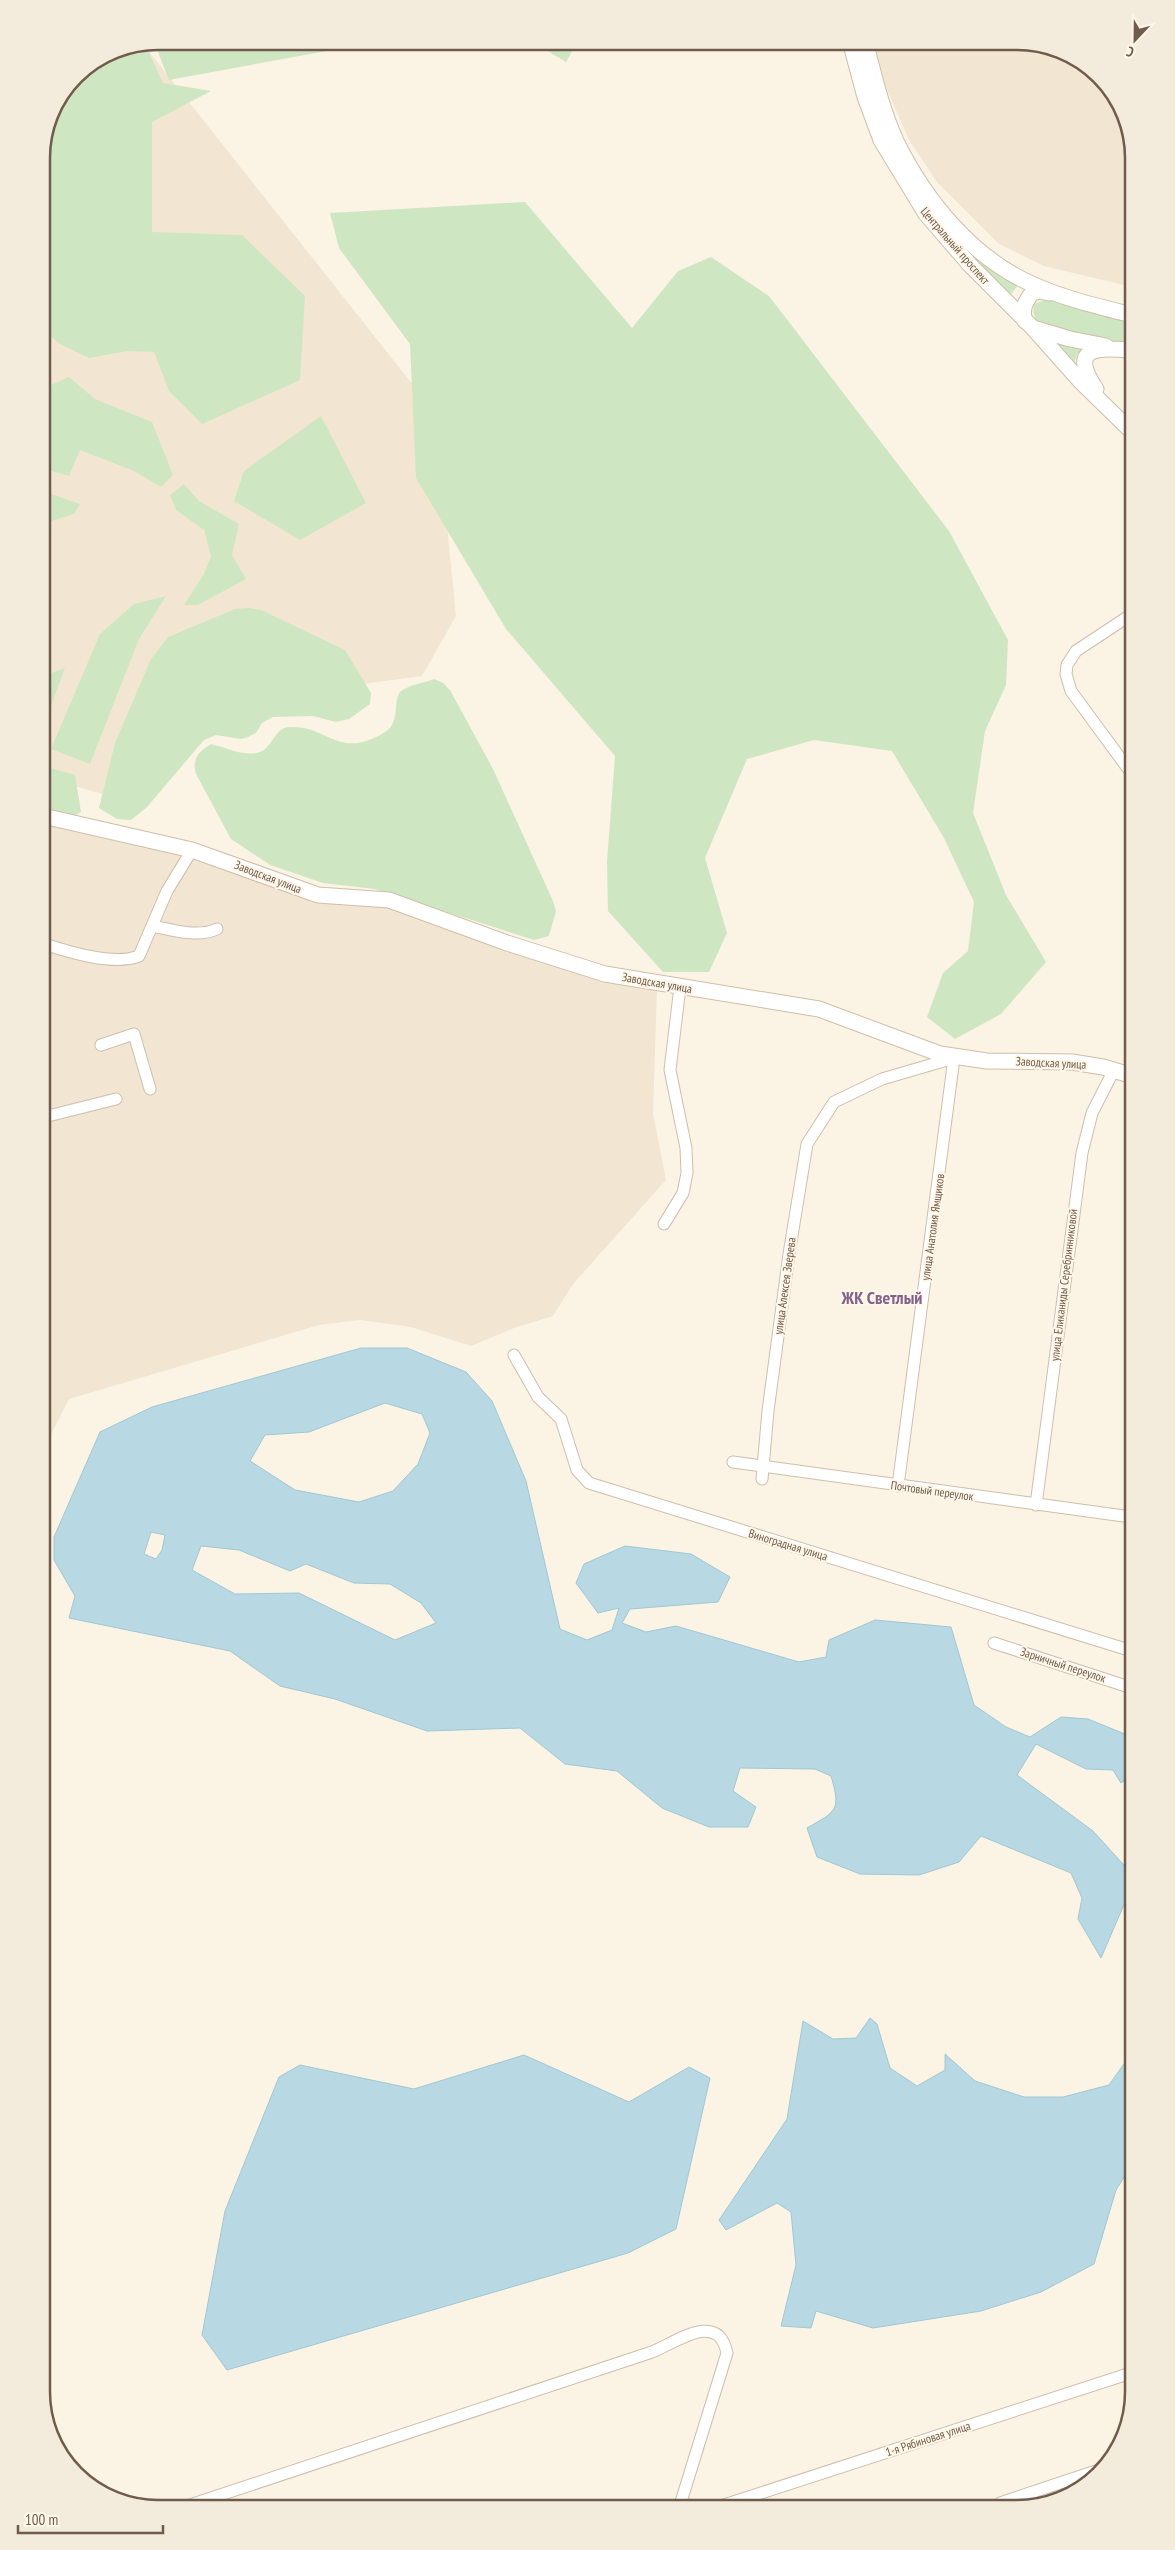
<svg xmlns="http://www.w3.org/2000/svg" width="1175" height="2550" font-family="'PT Sans Narrow',sans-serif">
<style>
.residential{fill:#f2e6d2}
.green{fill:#cee7c2}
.water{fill:#b8d9e3;stroke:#9fc8d4;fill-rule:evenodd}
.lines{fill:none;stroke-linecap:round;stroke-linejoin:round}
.street-casing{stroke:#cebead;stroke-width:13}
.secondary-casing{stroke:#d0beaa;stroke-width:17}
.street{stroke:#fff;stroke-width:11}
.secondary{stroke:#fff;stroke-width:15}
.labels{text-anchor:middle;stroke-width:4;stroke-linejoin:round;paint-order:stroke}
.street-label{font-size:12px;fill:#715b4a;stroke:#fef7e9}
.district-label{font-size:18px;font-weight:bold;fill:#83628d;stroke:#fef7e9}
.rim{fill:none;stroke:#715b4a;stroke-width:2.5}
</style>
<rect width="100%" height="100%" fill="#fbf3e3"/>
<!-- residential -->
<path class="residential" d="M872 41 1025 42 1088 65 1127 120 1128 286 1044 266 999 244 937 182 909 140 882 78Z
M143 44 436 414 456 616 422 676 192 707 106 795 43 777 41 150 53 106 76 75 113 50Z
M43 816 164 842 300 889 373 897 657 989 653 1114 666 1180 573 1284 553 1316 514 1328 471 1346 411 1327 360 1320 319 1325 69 1399 45 1446Z"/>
<!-- green -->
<path class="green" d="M158 41H381L169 80 154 42Z
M531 41H578L566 62Z
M145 44 163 83 211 91 152 122V232L242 235 305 296 300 380 202 424 169 391 154 352 128 351 89 358 60 344 42 329 41 150 53 106 76 75 113 50Z
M525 202 632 328 678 271 711 257 769 296 949 531 1008 640 1006 685 985 731 973 813 1006 895 1046 962 1001 1014 955 1039 927 1017 943 973 968 951 974 902 944 838 892 751 814 740 747 759 705 858 727 933 709 972H663L608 911 607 862 615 756 506 629 416 478 410 344 339 248 330 213Z
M933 209 1019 284 1007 299Z
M1048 299 1128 318V345L1044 327C1035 320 1032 316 1034 304Z
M1046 341 1086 348 1078 353 1072 367Z
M69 377 95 399 152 422 173 475 161 487 134 471 80 450 69 476 45 469 42 389Z
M321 416 366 503 300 540 234 501 244 471Z
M184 484 199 501 239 524 232 555 246 579 198 605H184L204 574 211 556 204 530 176 510 170 495Z
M42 491 80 504 74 514 42 524Z
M166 596 139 639 90 764 51 749 100 634 134 604Z
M249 608 261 610 345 650 371 693 370 704 349 719 336 722 313 716 273 717 262 723 256 733 248 737 241 739 216 735 204 740 147 807 131 820 117 819 99 808 115 743 151 659 168 637 235 609Z
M65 668 43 727V676Z
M434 679 443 683 450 690 493 769 553 901 556 911 549 936 534 940 375 889 323 883 270 865 231 839 196 774C192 759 198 752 211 744 224 747 243 756 256 753 273 751 273 727 290 727 328 725 339 761 385 732 401 723 392 700 401 691 409 685 424 683 434 679Z
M43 766 75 775 81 812 74 816 43 808Z"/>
<!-- water -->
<path class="water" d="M361 1348H407L466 1372 492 1401 526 1481 560 1629 587 1640 612 1630 619 1608 598 1613 576 1583 584 1564 625 1546 691 1554 730 1577 718 1602 630 1609 622 1623 646 1632 676 1626 799 1662 826 1657 829 1640 875 1620 951 1627 974 1705 1006 1727 1030 1737 1061 1717 1088 1719 1132 1737V1776L1121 1783 1113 1770 1086 1769 1036 1744 1017 1775 1093 1831 1132 1874V1886L1101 1958 1078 1919 1082 1898 1071 1873 981 1836 959 1862 919 1875 860 1874 817 1857 807 1828C837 1811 841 1810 831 1776L815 1769 740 1768 733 1791 756 1807 748 1827H709L662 1808 617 1771 565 1764 520 1728 427 1731 335 1699 280 1686 230 1651 69 1618 75 1596 54 1560V1537L100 1432 152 1407ZM385 1403 422 1414 430 1433 418 1464 393 1491 359 1502 295 1490 250 1461 265 1435 309 1432ZM151 1532 165 1535 162 1550 156 1559 144 1554ZM201 1546 239 1550 290 1571 306 1564 354 1583 390 1584 421 1603 436 1623 395 1640 299 1593 235 1594 192 1570Z
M870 2018 877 2024 890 2068 917 2086 945 2070V2054L975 2081 1024 2097H1063L1109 2085 1126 2061 1133 2066V2163L1116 2190 1094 2264 1041 2292 981 2311 873 2328 816 2311 811 2328 781 2326 796 2265 791 2212 777 2203 726 2230 719 2220 787 2119 803 2021 833 2039 856 2038Z
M524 2055 629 2102 689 2067 710 2078 676 2229 628 2253 227 2370 202 2335 225 2211 279 2077 300 2065 414 2089Z"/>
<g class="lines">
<!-- street casing -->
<g class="street-casing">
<path id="street" d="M1129 616 1076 651 1067 665 1066 674 1071 691 1129 770
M152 926C172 930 198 938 217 929
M44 944C69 952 114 966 139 956L167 891 192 850
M101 1045 134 1034 150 1089
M44 1117 116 1099
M664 1224 683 1193 687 1173 686 1148 670 1070 680 987
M514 1355 538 1397 561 1419 577 1470 589 1483 1132 1651
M733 1462 1131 1517
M762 1479 768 1411 789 1254 807 1144 834 1102 882 1079 954 1058 898 1486
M1036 1505 1082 1153 1092 1113 1114 1070
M1131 1560V1565
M994 1643 1132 1688
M1000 2503 1102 2469
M724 2505 1134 2372
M181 2508 652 2352C677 2342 718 2310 727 2353L680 2505"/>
</g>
<!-- secondary casing -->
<g class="secondary-casing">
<path id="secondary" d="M850 41 865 97 881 140 926 214 970 265 1033 328 1081 382 1128 428
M865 41C874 75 882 111 897 143 926 201 973 259 1034 285 1063 298 1096 306 1128 314
M1025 321C1021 310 1025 302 1032 293L1039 291 1049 293
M1033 328 1070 339 1106 346
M1096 389C1069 349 1094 347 1128 350
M43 816 192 850 318 895 389 900 507 943 605 974 819 1009 940 1054 987 1061 1072 1062 1103 1067 1130 1075"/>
</g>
<!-- street -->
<use href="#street" class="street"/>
<!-- secondary -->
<use href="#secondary" class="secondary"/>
</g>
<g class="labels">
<!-- street labels -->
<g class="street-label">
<text transform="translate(955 246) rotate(49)" y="4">Центральный проспект</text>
<text transform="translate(268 877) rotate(21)" y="4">Заводская улица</text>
<text transform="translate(657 983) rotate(10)" y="4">Заводская улица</text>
<text transform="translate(1051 1063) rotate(3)" y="4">Заводская улица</text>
<text transform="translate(933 1227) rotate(-82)" y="4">улица Анатолия Ямщиков</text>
<text transform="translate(1064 1285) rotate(-83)" y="4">улица Еликаниды Серебринниковой</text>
<text transform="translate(785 1286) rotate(-82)" y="4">улица Алексея Зверева</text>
<text transform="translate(932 1491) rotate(8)" y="4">Почтовый переулок</text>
<text transform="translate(788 1545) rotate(17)" y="4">Виноградная улица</text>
<text transform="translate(1063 1665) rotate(18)" y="4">Зарничный переулок</text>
<text transform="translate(928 2439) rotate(-18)" y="4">1-я Рябиновая улица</text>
</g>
<!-- district labels -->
<g class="district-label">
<text x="882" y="1304">ЖК Светлый</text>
</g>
</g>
<!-- crop -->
<path d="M0 0H1175V2550H0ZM158 50H1017A108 108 0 0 1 1125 158V2392A108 108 0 0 1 1017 2500H158A108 108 0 0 1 50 2392V158A108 108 0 0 1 158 50Z" fill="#f3ebdc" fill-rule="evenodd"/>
<path class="rim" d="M158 50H1017A108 108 0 0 1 1125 158V2392A108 108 0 0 1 1017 2500H158A108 108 0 0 1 50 2392V158A108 108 0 0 1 158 50Z"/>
<!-- north arrow -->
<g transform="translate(1135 40) rotate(202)" stroke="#fef7e9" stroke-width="4" paint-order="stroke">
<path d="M0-4L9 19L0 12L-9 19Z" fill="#715b4a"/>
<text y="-8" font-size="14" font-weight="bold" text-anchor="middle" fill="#715b4a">С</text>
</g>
<!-- scale -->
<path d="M18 2525v8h145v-8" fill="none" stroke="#715b4a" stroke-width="2.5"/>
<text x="25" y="2525" font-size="15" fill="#715b4a" stroke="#fef7e9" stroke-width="4" paint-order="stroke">100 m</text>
</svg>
